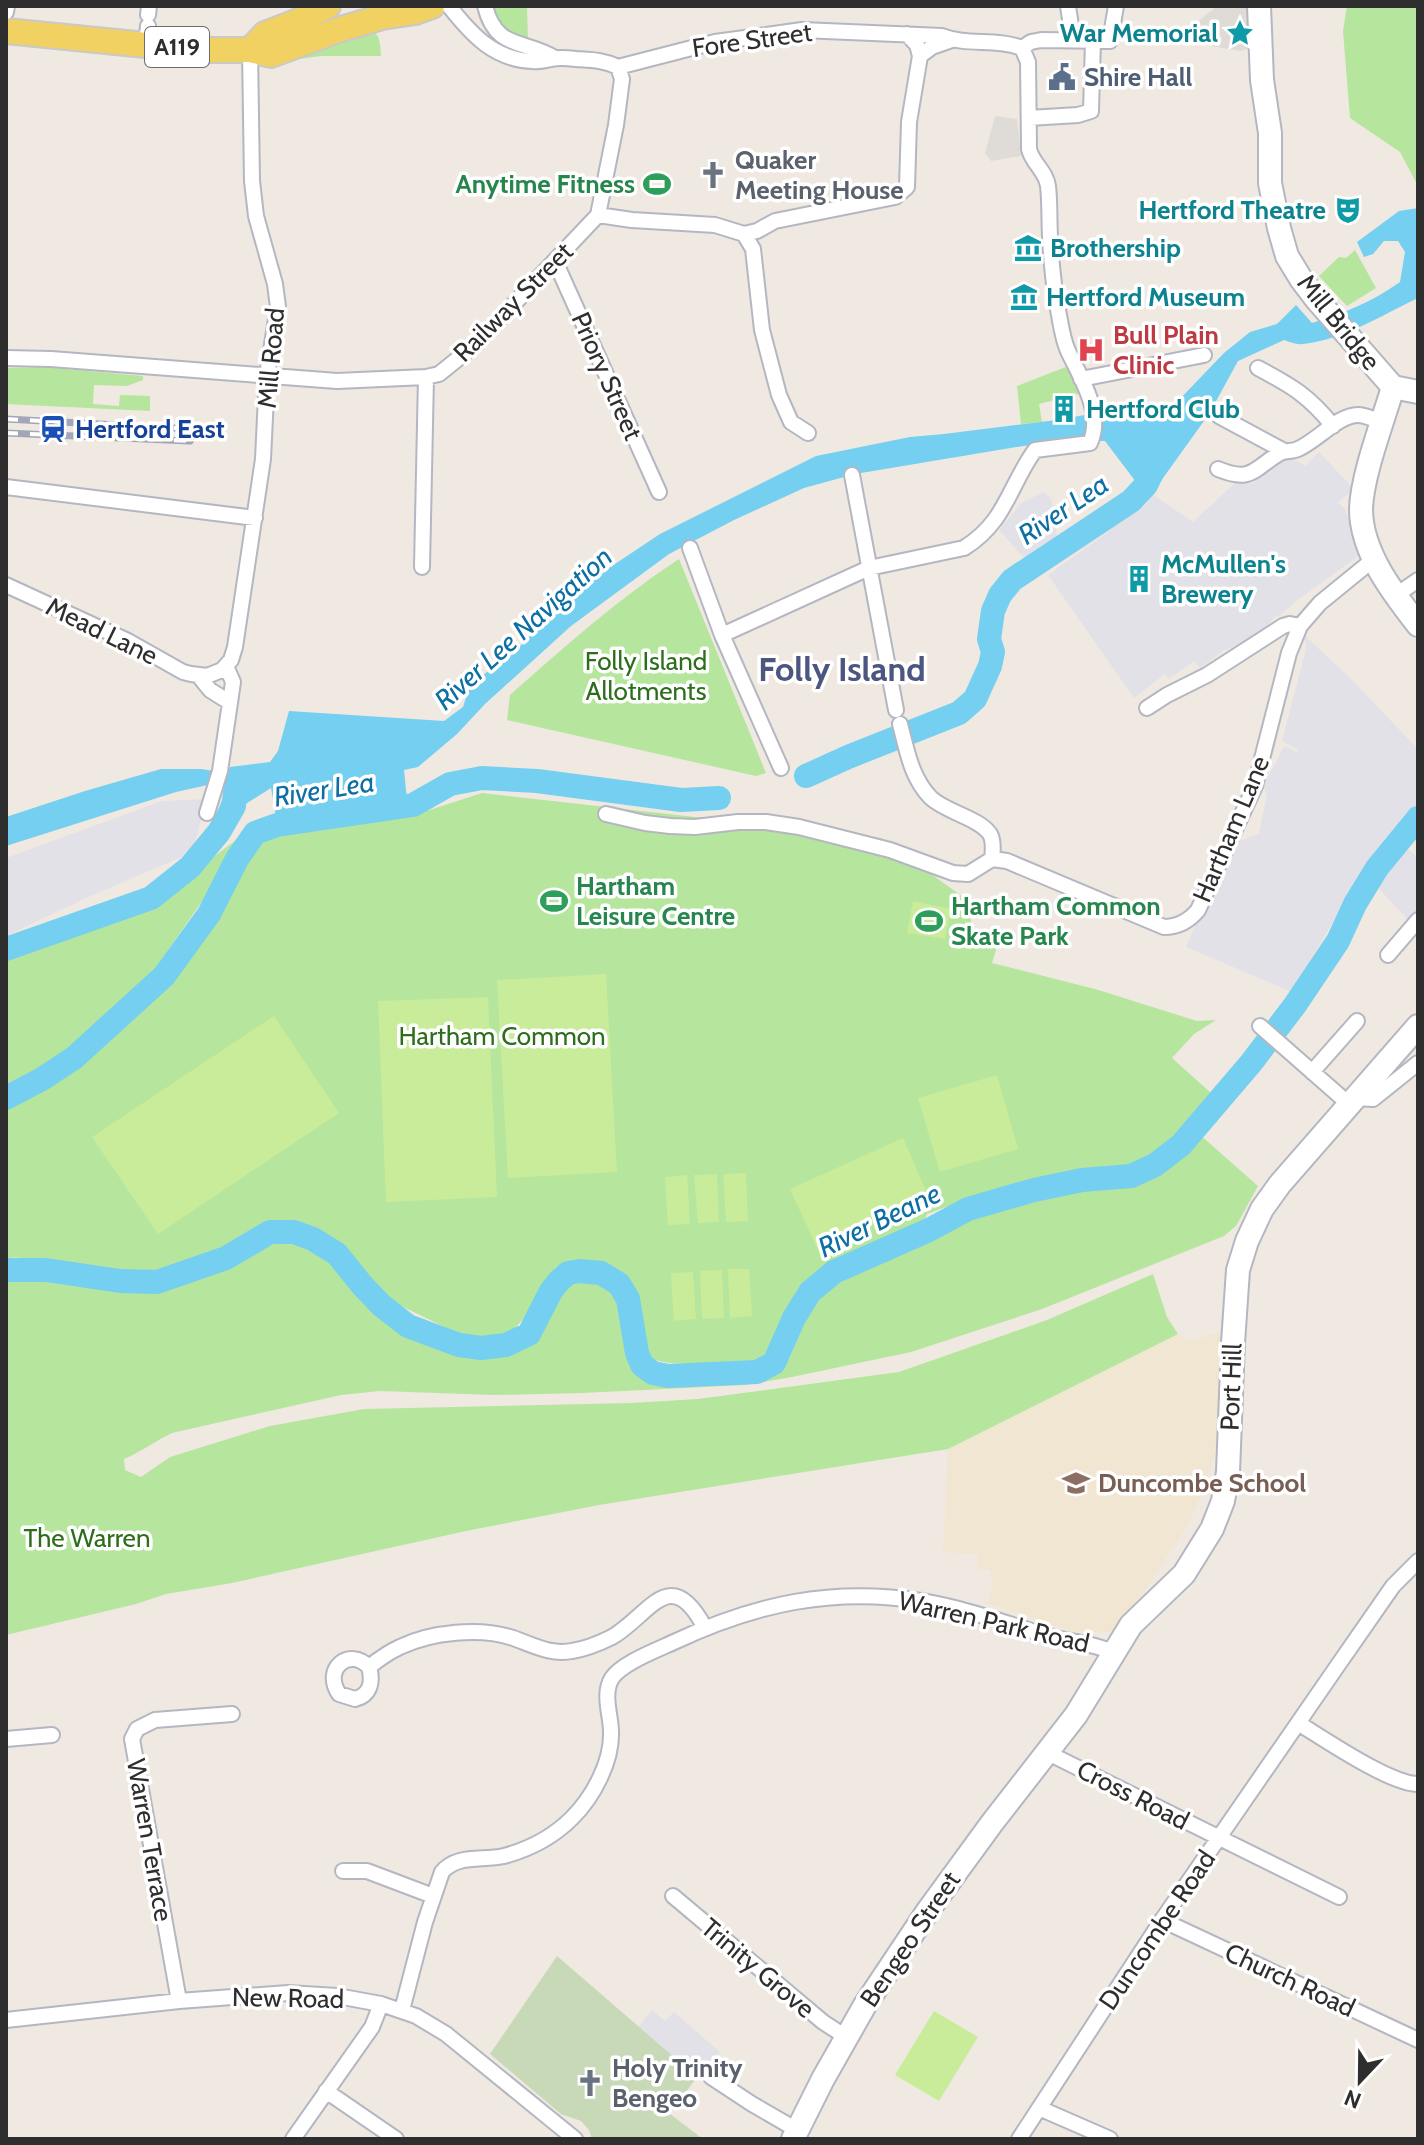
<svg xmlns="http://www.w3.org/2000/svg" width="1424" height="2145" font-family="Cabin,sans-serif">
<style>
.industrial{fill:#e3e1e8}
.education{fill:#f0e6d1}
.green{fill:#b6e59e}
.cemetery{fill:#c8d9b8}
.pitch{fill:#c9ec9a}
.plaza{fill:#dfdcd8}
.water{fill:#75cff0}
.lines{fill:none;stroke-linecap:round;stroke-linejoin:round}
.river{stroke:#75cff0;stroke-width:24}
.street-casing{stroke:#b4b7c1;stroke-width:18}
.secondary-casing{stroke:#b4b7c1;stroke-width:26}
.primary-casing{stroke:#c9c9c9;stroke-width:28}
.street{stroke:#fff;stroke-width:14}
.secondary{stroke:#fff;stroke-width:22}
.primary{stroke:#f2d163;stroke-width:24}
.rail-casing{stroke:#a3a6b8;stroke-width:7}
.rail{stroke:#fff;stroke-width:4;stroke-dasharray:12;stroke-linecap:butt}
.labels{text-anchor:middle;stroke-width:7;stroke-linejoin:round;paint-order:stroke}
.shield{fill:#fff;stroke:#6d6d6d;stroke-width:2}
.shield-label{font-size:24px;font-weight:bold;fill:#2e2e2e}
.culture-label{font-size:26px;font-weight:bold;fill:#0d838f;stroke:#fff;text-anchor:start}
.street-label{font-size:26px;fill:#2e2e2e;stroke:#fff}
.service-label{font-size:26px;font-weight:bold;fill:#4e5e75;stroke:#fff;text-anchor:start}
.worship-label{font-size:26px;font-weight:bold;fill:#5b616d;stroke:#fff;text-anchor:start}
.leisure-label{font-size:26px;font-weight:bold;fill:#27864d;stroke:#fff;text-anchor:start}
.health-label{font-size:26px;font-weight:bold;fill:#be3a42;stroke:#fff;text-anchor:start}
.transit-label{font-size:26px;font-weight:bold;fill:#164399;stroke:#fff;text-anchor:start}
.park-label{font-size:26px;fill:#2c6e1b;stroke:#fff}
.education-label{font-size:26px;font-weight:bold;fill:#785e54;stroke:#fff;text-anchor:start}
.water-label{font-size:28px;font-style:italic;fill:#0d6fa3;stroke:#fff}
.district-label{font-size:34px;font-weight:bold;fill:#4d5680;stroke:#fff}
</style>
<rect width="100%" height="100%" fill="#efe9e1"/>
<!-- industrial -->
<path class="industrial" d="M1319 452 1354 489 1338 502 1345 509 1361 552 1360 555 1295 602 1278 617 1276 615 1266 628 1247 642 1224 650 1200 668 1194 661 1169 679 1165 674 1134 698 1048 575 1145 505 1152 494 1193 522 1240 478 1253 483 1261 477 1278 459 1290 456 1305 466Z
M1044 492 1051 498 1058 543 1030 564 999 530 1021 503Z
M1304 635 1348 676 1418 749V805L1358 879 1292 992 1186 947 1226 853 1236 842 1259 834 1267 794 1263 787 1284 746 1296 752 1299 750 1282 741 1306 649Z
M206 799 193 852 84 899 6 936V858L162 801Z
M1403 844 1418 858V909L1408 920 1373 882Z
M652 2010 665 2021 674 2012 720 2052 710 2068 697 2077 638 2027Z"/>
<!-- education -->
<path class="education" d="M1223 1332 1221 1424 1213 1460 1202 1494 1188 1525 1123 1624 1111 1632H1073L987 1603 992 1590 991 1570 977 1569 978 1554 943 1552 948 1449 1178 1334 1189 1341Z"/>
<!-- green -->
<path class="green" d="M491 6H527L528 42 501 29Z
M1347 6H1418V186L1400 152 1350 118 1343 31Z
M369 29C381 34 380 44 381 56H321L292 60 290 55Z
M1355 250 1376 288 1347 306 1319 276 1339 257 1346 258Z
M1071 365 1082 393 1039 404 1042 422 1021 424 1017 386Z
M45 367 143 376V380L127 386 94 385 93 404 119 406 120 395 150 396V411L6 404V368Z
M679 559 766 773 756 776 507 720 510 695C564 647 618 599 679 559Z
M482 793 881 838 963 897 973 927 992 943 996 950 992 963 1095 989 1197 1021 1216 1020 1194 1034 1172 1058 1211 1093 1168 1144 1152 1154 1132 1164 1112 1169 1075 1172 979 1195 927 1214 924 1223 827 1265 806 1281 796 1291 779 1334 776 1348 772 1355 767 1360 756 1361C731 1362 655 1371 641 1352L635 1294 622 1276 606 1267 583 1261 556 1267 545 1282 535 1306 514 1329 488 1339 457 1333 395 1303 376 1284 343 1244 322 1234 287 1225 272 1224 207 1256 165 1270 124 1273 32 1262C24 1258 15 1256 6 1259V1107L62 1079 103 1047 163 987 198 937 253 849 271 834 405 818Z
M240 837 214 884 148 979 68 1054 6 1085V956L21 949 151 904Z
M1199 1134 1258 1186 1236 1226 1224 1236 1042 1309 911 1352 792 1377 746 1385 582 1393 494 1395 380 1391 341 1395 172 1433C155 1441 141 1452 124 1459L125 1470 141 1477 170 1457 270 1426 364 1409 632 1403 698 1399 899 1372 1047 1320 1153 1274 1167 1317 1178 1334 948 1449 599 1505 466 1531 232 1583 166 1594 136 1604 6 1635V1277L26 1276 121 1289 161 1285 227 1263 264 1239 284 1236 317 1244 333 1257 365 1302 393 1325 467 1357 497 1358 525 1346 544 1325 561 1291 575 1281 589 1279 604 1282 621 1303 625 1334 631 1361 649 1379 664 1382 771 1373 789 1359 813 1303 831 1285 857 1269 885 1259 969 1219 1070 1189 1115 1186 1143 1180 1165 1171 1178 1159Z"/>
<!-- cemetery -->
<path class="cemetery" d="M557 1956 697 2077 670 2114 703 2139H592L589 2130 581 2121 561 2114 490 2054Z"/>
<!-- pitch -->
<path class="pitch" d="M913 901 951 909 945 939 907 933Z
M606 974 617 1172 508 1178 497 980Z
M488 997 497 1197 386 1202 378 1001Z
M274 1016 339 1113 158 1234 92 1137Z
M997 1075 1018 1149 940 1172 918 1098Z
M903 1138 930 1200 818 1250 790 1189Z
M746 1173 748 1221 726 1222 723 1174Z
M717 1174 719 1222 698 1223 694 1175Z
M687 1175 690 1224 668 1225 665 1177Z
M728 1269H749L752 1316 730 1318Z
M722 1270 724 1318 702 1319 700 1271Z
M693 1272 696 1319 674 1321 671 1273Z
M934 2011 978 2037 939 2101 895 2075Z"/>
<!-- plaza -->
<path class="plaza" d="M1217 6H1254L1252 44 1248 49 1240 51 1177 40 1180 31 1192 26Z
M995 116 1017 119 1021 156 991 161 985 153Z"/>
<!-- water -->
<path class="water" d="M1418 208V298C1382 315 1343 340 1303 344 1297 345 1290 342 1284 340L1238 361 1209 414 1153 492 1148 495 1139 486 1105 441H1096L1095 434 855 474 804 488 734 520 669 554 571 626 485 704 457 734 418 767 404 770 407 800 276 817 271 788 247 803 227 835 211 829 222 800 224 785 212 784 176 792 6 846V817L85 791 161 769H201L227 773 230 767 270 762 278 751 289 711 444 721 463 707 468 691 473 683 487 672 500 666 550 616 600 574 660 534 816 456 910 437 944 434 1057 420 1090 414 1171 405 1176 403 1224 353 1250 332 1277 324 1296 305 1312 323C1344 313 1372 302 1400 282L1405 252 1398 241H1384L1373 254 1364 257 1357 242 1399 211Z"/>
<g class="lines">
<!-- river -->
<path class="river" d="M806 776 848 757 959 713 975 699 990 666 993 652 989 639 993 611 1000 595 1012 580 1131 501 1146 485 1158 460
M6 949 151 898 190 867 219 832 234 806
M6 1098 42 1079 74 1058 164 976 209 914 237 859 255 833 277 825 413 805 450 784 482 778 537 781 681 800 719 798
M6 1270H46L120 1281 157 1282 226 1258 270 1232H294L313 1239 337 1254 362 1285 381 1305 408 1326 459 1345 481 1348 506 1345 529 1334 551 1291 559 1281 568 1273 580 1271 601 1273 619 1284 628 1299 637 1353 642 1365 653 1373 668 1376 757 1372 774 1363 794 1318 810 1292 834 1272 929 1230 968 1209 1034 1190 1082 1180 1131 1176 1155 1165 1181 1145 1251 1063 1295 1005 1338 941 1355 904 1377 868 1418 818"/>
<!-- street casing -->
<g class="street-casing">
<path id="street" d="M449 6C471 34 494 60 533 61 540 62 545 60 551 59 559 57 568 58 576 59 591 60 604 60 618 67L715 42 802 30 942 36C967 46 996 38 1022 48L1031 42 1041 40 1110 41 1116 6
M485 6C496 50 523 39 555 58
M1068 6 1073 39
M6 12 7 6
M148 15 149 6
M146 45 148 26
M920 56 932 47 952 40
M1029 118 1078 115 1091 111 1093 40
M598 215 632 220 715 225 744 234 757 231 775 221 895 197 907 187 909 122 920 56 917 45 907 34
M744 234 753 249 762 330 779 395 791 422 808 433
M555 261 659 492
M6 358 51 359 337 381 426 377 439 374 475 345 598 215 616 125 622 79 618 67
M1258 368C1292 386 1309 396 1333 426
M1081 379 1204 355
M1219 416 1284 451
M1218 469C1252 483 1253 469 1280 453 1286 450 1292 452 1298 449 1317 441 1338 415 1358 415 1366 415 1375 420 1382 422
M852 475 896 710
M6 487 255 518
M690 548 722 635 781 768
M422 567 426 377
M6 585 128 641 183 672 191 674 207 676 222 670 231 660 235 647 263 459 267 375 278 307 275 284 256 216 252 181 250 50
M1395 596 1418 580
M722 635 869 568 964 548C1006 522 1009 486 1035 450L1090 443C1104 413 1080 377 1068 351 1063 340 1061 326 1059 315 1054 289 1051 262 1050 236 1049 219 1050 203 1048 186 1046 171 1032 163 1029 149L1028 62 1022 48
M198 675 210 690 229 702
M1147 708 1167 695 1207 675 1283 626 1290 624 1300 626
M207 813 220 771 233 682 226 666
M606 814 645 823 670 826 695 827 738 822H766L799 827 890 850 953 873 968 874 992 859C993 851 994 841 990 834 979 818 946 812 931 798 911 778 907 750 900 724
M992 859 1007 861 1164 927C1178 927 1189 921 1198 910L1255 786 1289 653 1300 626 1320 603 1374 559
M1388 955 1418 920
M1260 1026 1350 1105
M1312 1072 1357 1021
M1356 1098 1373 1099 1418 1063
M369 1667C350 1647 322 1668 339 1694L355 1699C371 1695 373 1681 369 1667 379 1659 389 1652 400 1647 431 1632 480 1627 513 1638 533 1645 550 1655 572 1651 585 1649 600 1643 612 1637 650 1615 670 1562 705 1628
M1298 1723C1324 1739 1390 1784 1418 1784
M6 1739 52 1735
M1048 1753 1339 1897
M343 1871H367L433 1896
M673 1896 823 2022 846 2037
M1162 1920 1418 2040
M179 2001 132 1739 137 1729 155 1720 232 1714
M402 2010 425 1922 442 1872C457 1854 482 1861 504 1856 530 1849 553 1837 572 1818 593 1797 612 1762 611 1732 611 1715 602 1694 612 1678 622 1663 657 1650 674 1642 755 1604 832 1587 921 1601 963 1608 1003 1622 1044 1635 1067 1642 1092 1642 1114 1653
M6 2020 179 2001 288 1993 337 1996 381 2004 416 2016 446 2034 575 2139
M711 2077 752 2104 797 2130
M326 2091 396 2139
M1039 2108 1110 2139
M293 2139 372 2027 381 2004
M1019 2139 1162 1920 1336 1668 1393 1586 1418 1561"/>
</g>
<!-- secondary casing -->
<g class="secondary-casing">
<path id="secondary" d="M1259 6 1262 80 1270 133V183L1279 228 1287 256 1301 279 1317 300 1393 387
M1393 387C1383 421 1362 475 1361 509 1361 552 1393 593 1418 625
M1393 387 1418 392
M793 2139 823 2079 865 2005 927 1912 992 1823 1076 1715 1131 1625 1184 1574 1212 1529 1223 1501 1228 1472 1233 1343 1238 1270 1247 1241 1262 1209 1280 1184 1418 1026"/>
</g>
<!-- primary casing -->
<g class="primary-casing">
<path id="primary" d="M6 31 146 45 212 50H250L271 55 341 29 382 17 415 12 432 6
M250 50 265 34 296 22 328 6"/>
</g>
<!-- street -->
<use href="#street" class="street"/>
<!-- secondary -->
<use href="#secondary" class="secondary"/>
<!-- primary -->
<use href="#primary" class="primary"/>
<!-- rail casing -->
<g class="rail-casing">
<path id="rail" d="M6 419 191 429
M6 433 190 441"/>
</g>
<!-- rail -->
<use href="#rail" class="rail"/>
</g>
<!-- icons -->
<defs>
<g id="sight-bare" transform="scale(2.16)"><path d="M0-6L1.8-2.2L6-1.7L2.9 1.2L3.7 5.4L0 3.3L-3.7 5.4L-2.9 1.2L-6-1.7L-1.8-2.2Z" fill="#0f9aa8" stroke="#fff" stroke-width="2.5" paint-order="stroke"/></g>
<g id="civic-bare" transform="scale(2.16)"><path d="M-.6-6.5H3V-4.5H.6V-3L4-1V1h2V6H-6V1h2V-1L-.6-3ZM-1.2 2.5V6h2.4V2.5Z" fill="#5c6f8a" stroke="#fff" stroke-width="2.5" paint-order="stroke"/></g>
<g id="church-bare" transform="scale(2.16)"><path d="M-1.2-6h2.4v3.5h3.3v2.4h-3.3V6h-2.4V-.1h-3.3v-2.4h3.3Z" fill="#6b7280" stroke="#fff" stroke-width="2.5" paint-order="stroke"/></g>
<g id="stadium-bare" transform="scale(2.16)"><path d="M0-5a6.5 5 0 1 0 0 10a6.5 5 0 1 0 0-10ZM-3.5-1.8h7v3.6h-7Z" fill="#2e9e5b" stroke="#fff" stroke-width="2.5" paint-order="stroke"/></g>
<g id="theatre-bare" transform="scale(2.16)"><path d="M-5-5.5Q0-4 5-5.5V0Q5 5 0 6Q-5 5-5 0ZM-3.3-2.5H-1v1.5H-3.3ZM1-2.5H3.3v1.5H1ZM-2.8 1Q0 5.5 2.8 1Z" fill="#0f9aa8" stroke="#fff" stroke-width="2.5" paint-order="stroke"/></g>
<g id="museum-bare" transform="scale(2.16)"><path d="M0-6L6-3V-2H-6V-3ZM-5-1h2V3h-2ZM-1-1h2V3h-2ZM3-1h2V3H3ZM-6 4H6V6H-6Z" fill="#0f9aa8" stroke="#fff" stroke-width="2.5" paint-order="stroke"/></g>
<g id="hospital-bare" transform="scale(2.16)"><path d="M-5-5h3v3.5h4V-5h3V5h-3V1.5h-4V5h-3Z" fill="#e0444e" stroke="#fff" stroke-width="2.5" paint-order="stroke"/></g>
<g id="building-bare" transform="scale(2.16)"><path d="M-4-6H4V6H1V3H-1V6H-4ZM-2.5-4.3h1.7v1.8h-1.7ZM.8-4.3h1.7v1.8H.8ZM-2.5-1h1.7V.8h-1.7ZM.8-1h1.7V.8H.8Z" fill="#0f9aa8" stroke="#fff" stroke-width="2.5" paint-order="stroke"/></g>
<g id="station-bare" transform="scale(2.16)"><path d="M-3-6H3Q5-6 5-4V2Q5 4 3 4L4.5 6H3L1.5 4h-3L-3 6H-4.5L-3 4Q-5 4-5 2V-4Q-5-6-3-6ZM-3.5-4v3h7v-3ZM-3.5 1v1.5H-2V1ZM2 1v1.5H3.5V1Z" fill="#1a4fb4" stroke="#fff" stroke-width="2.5" paint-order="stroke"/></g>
<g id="school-bare" transform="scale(2.16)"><path d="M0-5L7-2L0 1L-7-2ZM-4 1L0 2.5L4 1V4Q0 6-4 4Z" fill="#8d6e63" stroke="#fff" stroke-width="2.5" paint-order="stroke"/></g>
</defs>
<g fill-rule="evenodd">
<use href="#sight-bare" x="1240" y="33"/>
<use href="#civic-bare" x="1062" y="77"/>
<use href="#church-bare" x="713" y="175"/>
<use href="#stadium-bare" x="657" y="184"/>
<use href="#theatre-bare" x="1348" y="210"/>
<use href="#museum-bare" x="1028" y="248"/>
<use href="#museum-bare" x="1024" y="297"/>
<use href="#hospital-bare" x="1091" y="350"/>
<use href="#building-bare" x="1064" y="409"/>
<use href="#station-bare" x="53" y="429"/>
<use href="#building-bare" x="1139" y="579"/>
<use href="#stadium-bare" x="554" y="901"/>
<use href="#stadium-bare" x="929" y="921"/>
<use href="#school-bare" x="1076" y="1483"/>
<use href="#church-bare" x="590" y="2083"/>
</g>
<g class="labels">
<!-- shield labels -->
<rect class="shield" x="145" y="27" width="64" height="40" rx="6"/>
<g class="shield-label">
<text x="177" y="55">A119</text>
</g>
<!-- culture labels -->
<g class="culture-label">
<text x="1218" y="42" text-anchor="end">War Memorial</text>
<text x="1326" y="219" text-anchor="end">Hertford Theatre</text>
<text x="1050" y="257">Brothership</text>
<text x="1046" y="306">Hertford Museum</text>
<text x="1086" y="418">Hertford Club</text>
<text x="1161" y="573">McMullen's<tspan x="1161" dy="30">Brewery</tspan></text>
</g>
<!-- street labels -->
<g class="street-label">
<text transform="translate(752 40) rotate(-8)" y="9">Fore Street</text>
<text transform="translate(513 302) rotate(-45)" y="9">Railway Street</text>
<text transform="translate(1339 322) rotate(51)" y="9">Mill Bridge</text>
<text transform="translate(271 358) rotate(-85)" y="9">Mill Road</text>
<text transform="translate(607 376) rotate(66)" y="9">Priory Street</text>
<text transform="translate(102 631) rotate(26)" y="9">Mead Lane</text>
<text transform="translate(1231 829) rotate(-67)" y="9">Hartham Lane</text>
<text transform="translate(1231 1387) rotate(-88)" y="9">Port Hill</text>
<text transform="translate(994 1622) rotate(13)" y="9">Warren Park Road</text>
<text transform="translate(1133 1795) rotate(27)" y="9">Cross Road</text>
<text transform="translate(150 1840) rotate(80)" y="9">Warren Terrace</text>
<text transform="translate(1157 1930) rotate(-56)" y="9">Duncombe Road</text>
<text transform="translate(910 1939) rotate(-56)" y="9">Bengeo Street</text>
<text transform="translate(758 1968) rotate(40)" y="9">Trinity Grove</text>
<text transform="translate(1290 1980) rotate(25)" y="9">Church Road</text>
<text transform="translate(288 1998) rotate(1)" y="9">New Road</text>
</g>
<!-- service labels -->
<g class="service-label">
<text x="1084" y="86">Shire Hall</text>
</g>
<!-- worship labels -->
<g class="worship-label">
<text x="735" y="169">Quaker<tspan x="735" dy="30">Meeting House</tspan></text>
<text x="612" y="2077">Holy Trinity<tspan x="612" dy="30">Bengeo</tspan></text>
</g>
<!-- leisure labels -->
<g class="leisure-label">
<text x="635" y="193" text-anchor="end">Anytime Fitness</text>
<text x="576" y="895">Hartham<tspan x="576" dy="30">Leisure Centre</tspan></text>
<text x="951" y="915">Hartham Common<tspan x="951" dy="30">Skate Park</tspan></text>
</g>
<!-- health labels -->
<g class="health-label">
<text x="1113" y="344">Bull Plain<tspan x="1113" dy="30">Clinic</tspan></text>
</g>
<!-- transit labels -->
<g class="transit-label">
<text x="75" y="438">Hertford East</text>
</g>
<!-- park labels -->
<g class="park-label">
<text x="646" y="670">Folly Island<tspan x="646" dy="30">Allotments</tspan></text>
<text x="502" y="1045">Hartham Common</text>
<text x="87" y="1547">The Warren</text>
</g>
<!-- education labels -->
<g class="education-label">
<text x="1098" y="1492">Duncombe School</text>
</g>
<!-- water labels -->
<g class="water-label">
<text transform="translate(1063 509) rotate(-34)" y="10">River Lea</text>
<text transform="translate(523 628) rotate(-42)" y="10">River Lee Navigation</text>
<text transform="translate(324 789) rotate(-9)" y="10">River Lea</text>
<text transform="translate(879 1220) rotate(-26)" y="10">River Beane</text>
</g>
<!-- district labels -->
<g class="district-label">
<text x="842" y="681">Folly Island</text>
</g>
</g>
<!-- border -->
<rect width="1424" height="2145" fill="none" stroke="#2e2e2e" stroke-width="16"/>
<!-- north arrow -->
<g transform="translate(1360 2081) rotate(202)" stroke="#ffffff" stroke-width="6" paint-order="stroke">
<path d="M0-6L14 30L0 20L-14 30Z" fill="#2e2e2e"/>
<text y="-12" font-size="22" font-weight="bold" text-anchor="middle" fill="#2e2e2e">N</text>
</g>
</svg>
